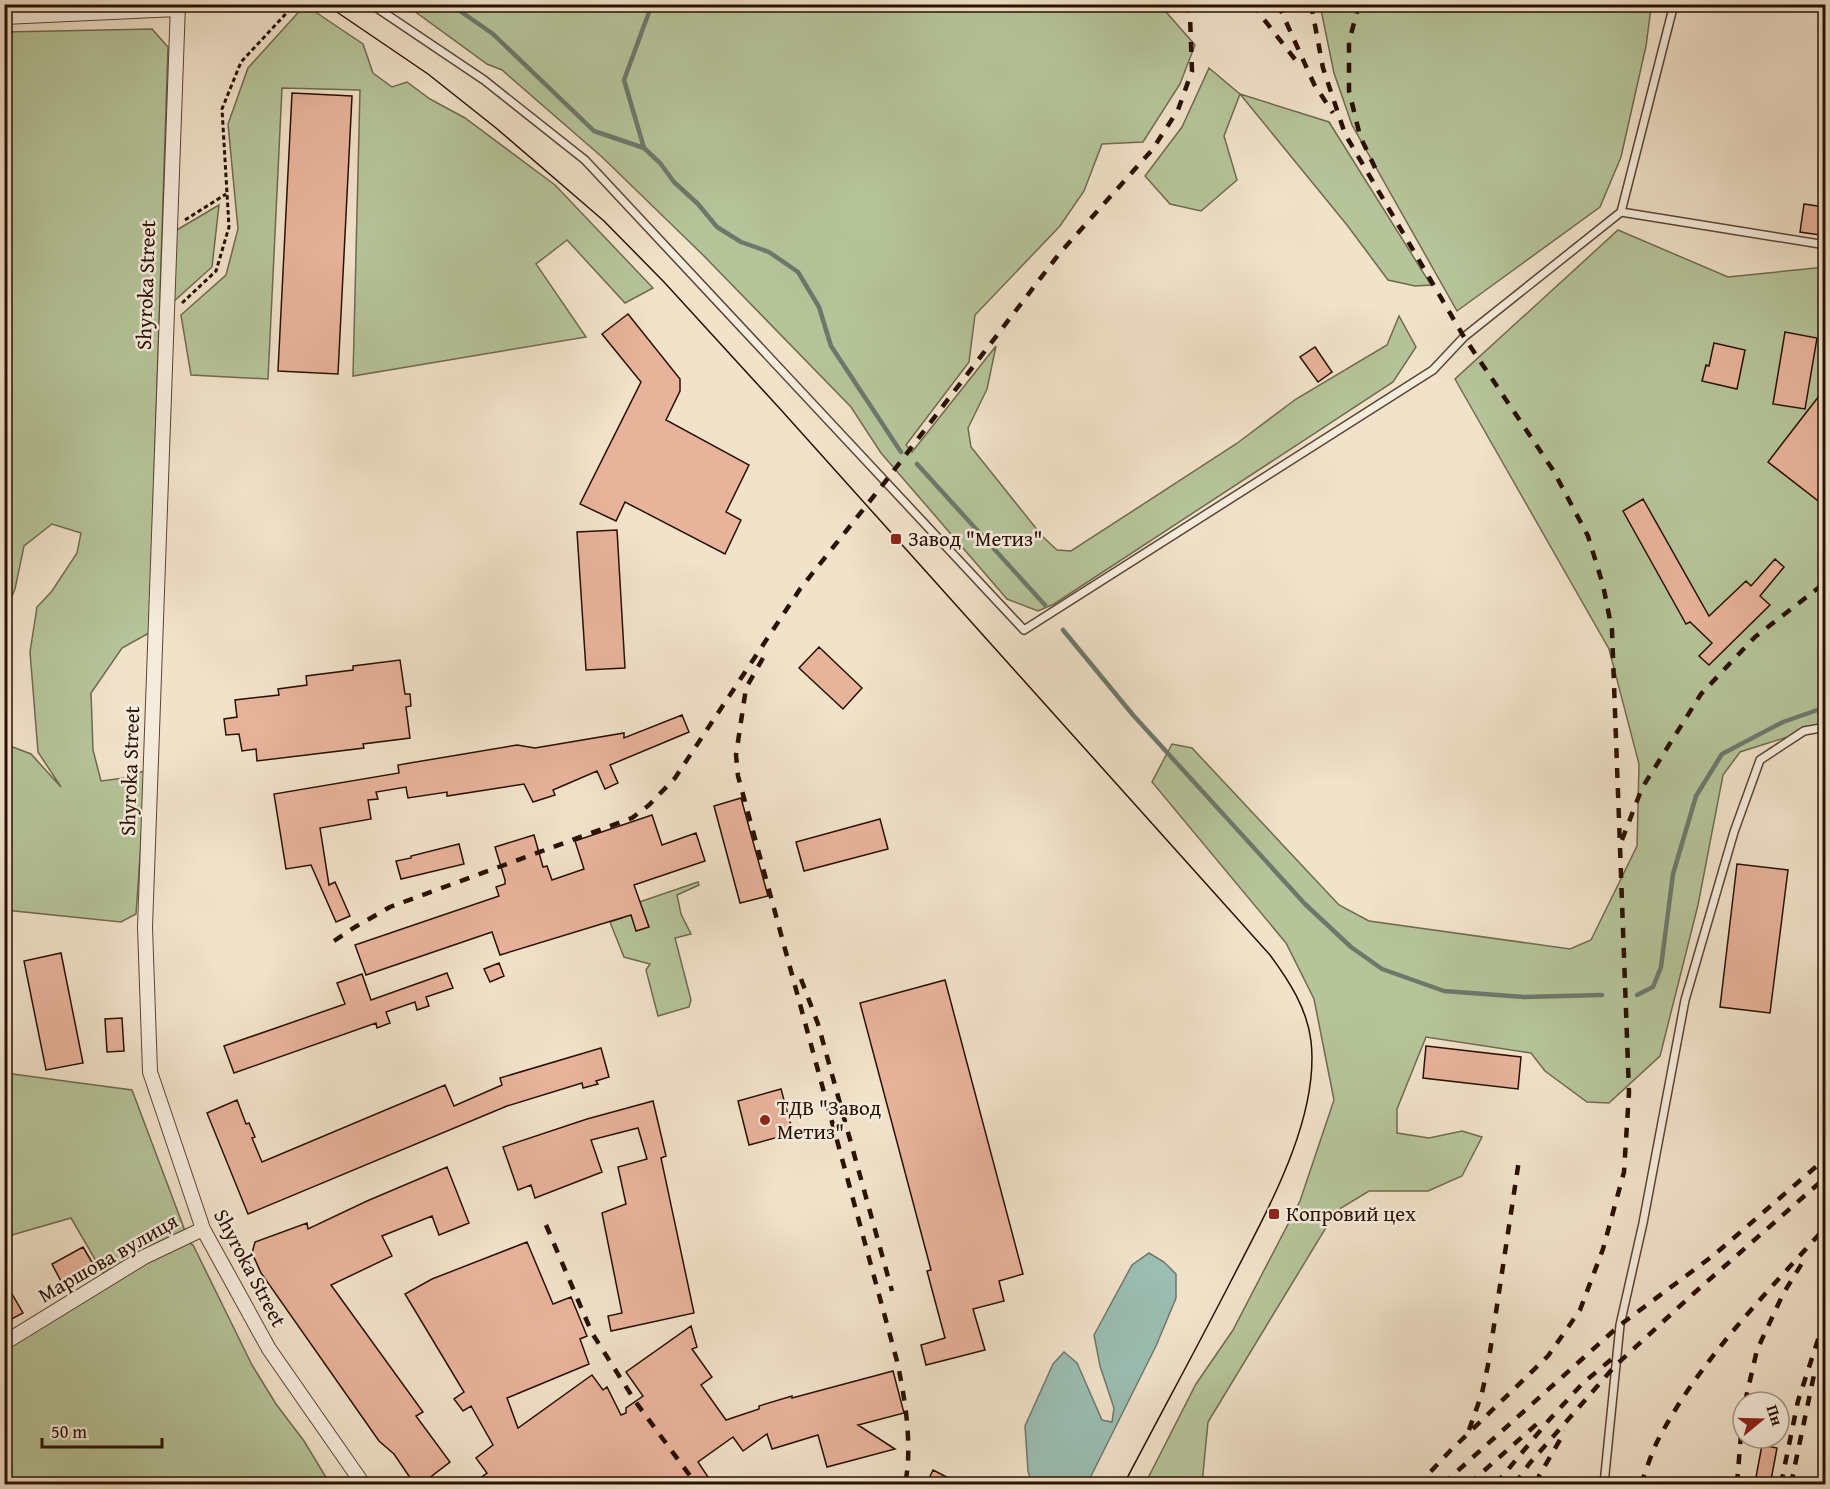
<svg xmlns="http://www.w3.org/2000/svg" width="1830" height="1489" font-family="'Gentium Book Plus',serif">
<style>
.green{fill:#b6c49a;stroke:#706a4d;stroke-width:1.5}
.water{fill:#9bbeb3;stroke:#6d786b;stroke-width:1.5}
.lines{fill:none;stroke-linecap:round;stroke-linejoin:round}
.stream{stroke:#6d786b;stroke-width:4.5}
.building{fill:#e8b39b;stroke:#291000;stroke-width:1.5}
.lane-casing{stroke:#5b4432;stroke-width:10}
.street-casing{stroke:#5b4432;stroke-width:16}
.path{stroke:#291000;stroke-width:3;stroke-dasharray:4.5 3;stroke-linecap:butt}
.lane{stroke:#f6ecdd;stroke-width:7}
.street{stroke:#f6ecdd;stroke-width:14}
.tram{stroke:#291000;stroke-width:1.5}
.rail{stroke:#291000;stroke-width:4.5;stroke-dasharray:10 10;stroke-linecap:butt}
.poi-dot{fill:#8f2418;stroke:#f6ecdd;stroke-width:2}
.labels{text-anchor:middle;stroke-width:5;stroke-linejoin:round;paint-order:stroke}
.street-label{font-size:21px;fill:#291000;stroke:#f6ecdd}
.poi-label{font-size:21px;fill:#291000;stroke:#f6ecdd;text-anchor:start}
</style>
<rect width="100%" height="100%" fill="#f1e2ca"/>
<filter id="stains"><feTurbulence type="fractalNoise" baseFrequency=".00333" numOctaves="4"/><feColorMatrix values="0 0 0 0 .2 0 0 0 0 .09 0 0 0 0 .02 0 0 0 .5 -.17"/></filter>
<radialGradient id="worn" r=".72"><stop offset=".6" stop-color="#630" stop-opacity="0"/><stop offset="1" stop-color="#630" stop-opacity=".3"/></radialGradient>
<!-- green -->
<path class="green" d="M5 5H65L63 8 5 11Z
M305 5 363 44 373 73 392 87 407 82 430 99 465 118 555 185 653 288 625 303 567 240 536 264 586 337 353 376 360 90 282 88 268 379 191 375 181 315 226 275 238 229 228 124 248 68Z
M406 5H1160L1195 45 1180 84 1143 142 1102 144 1084 191 1060 226 975 315 969 362 906 445 912 452 996 346 987 389 968 428 971 447 1043 537 1057 550 1071 551 1236 444 1296 399 1387 345 1399 316 1416 347 1393 382 1054 604 1038 611 1007 599 881 453 851 407 702 254 602 157 502 70 487 64Z
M1600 5 1651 8 1646 46 1621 157 1600 207 1457 311 1352 125 1334 73 1320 5Z
M152 29 168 47 149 633 122 648 91 693 93 750 101 781 125 778 146 770 136 914 121 922 5 910V744L31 754 61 787 38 752 30 652 37 607 52 591 77 553 81 533 52 524 24 546 15 589 5 612V32Z
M1209 68 1240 94 1329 122 1431 285 1415 286 1388 280 1347 225 1240 94 1224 136 1237 180 1201 211 1170 204 1145 176 1182 127Z
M219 205 212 267 173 302 175 231Z
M1618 230 1728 277 1825 267V725L1740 752 1723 775 1698 905 1660 1056 1609 1103 1587 1102 1545 1071 1531 1053 1426 1037 1397 1109V1133L1429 1138 1462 1131 1482 1137 1462 1176 1428 1191H1369L1336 1211 1208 1422 1202 1484H1145L1196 1384 1233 1330 1300 1201 1334 1100 1314 999 1286 943 1152 782 1172 744 1192 748 1339 905 1369 921 1570 949 1591 940 1637 846 1639 764 1609 649 1455 379Z
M698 882 699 885 677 895 681 914 691 934 675 938 691 1000 689 1007 658 1016 646 970 650 964 624 957 610 922 622 918 619 909Z
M5 1073 132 1090 185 1231 103 1273 71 1218 5 1237Z
M185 1240 193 1245 252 1365 276 1404 304 1441 330 1484H5V1349Z"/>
<!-- water -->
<path class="water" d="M1149 1253 1164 1262 1176 1274V1298L1156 1346 1087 1484H1032L1028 1471 1025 1426 1053 1364 1064 1352 1077 1363 1102 1420 1112 1422 1114 1408 1100 1366 1094 1335 1132 1265Z"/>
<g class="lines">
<!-- stream -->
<path class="stream" d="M450 4 493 34 594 131 644 148
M652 4 624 80 644 148 660 163 674 182 698 204 717 227 741 242 769 252 798 272 819 307 831 346 901 452
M917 464 1045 605
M1063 630 1133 715 1305 904 1351 947 1382 969 1444 991 1524 997 1602 995
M1637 995 1653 987 1661 967 1673 874 1696 796 1722 754 1783 722 1826 707"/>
</g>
<!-- building -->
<path class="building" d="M292 93 352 96 338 374 278 371Z
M1804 204 1824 207 1820 235 1800 232Z
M628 314 680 379V391L666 420 749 465 726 512 741 520 725 554 625 502 616 521 580 504 641 382 602 334Z
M1785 332 1817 338 1805 409 1773 404Z
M1714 343 1745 350 1737 389 1702 381 1706 365 1709 366Z
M1315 347 1332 372 1318 382 1300 357Z
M1826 387V507L1768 462Z
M1643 499 1709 616 1746 581 1751 586 1775 559 1784 567 1760 596 1770 605 1709 665 1699 656 1712 643 1690 622 1686 624 1623 511Z
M617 530 625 668 586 670 577 532Z
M819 647 862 688 843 709 799 668Z
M400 660 405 694H410L411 706 406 707 410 738 363 744 364 748 257 761 256 749 242 751 239 734 226 735 224 719 237 717 235 700 279 695 278 689 307 685 306 676 353 670V666Z
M682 715 689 732 610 765 618 783 605 789 597 771 553 790 555 795 533 802 524 784 447 796V792L408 798 406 787 376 792 378 799 368 800 371 819 320 828 329 885 335 882 350 916 336 922 311 865 286 869 274 794 399 773 398 765 517 745 535 748 624 733V738Z
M741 798 768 896 740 903 714 806Z
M652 815 662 845 696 833 705 861 634 885 649 927 636 931 631 915 500 955 492 932 366 975 355 945 499 896 496 887 505 884V880L495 847 534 835 543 867 547 866 552 880 584 869 575 841Z
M880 819 888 849 804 871 796 842Z
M459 844 464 864 401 879 396 861 411 858V856Z
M1737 864 1788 870 1770 1013 1720 1007Z
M61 953 83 1063 46 1070 24 961Z
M499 963 504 976 490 982 484 969Z
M447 973 453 988 426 997 429 1006 417 1010 415 1002 386 1012 390 1023 377 1028 376 1023 234 1073 224 1046 345 1004 337 983 362 974 371 1000Z
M945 980 1023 1274 999 1281 1004 1301 973 1309 985 1350 926 1365 921 1345 945 1338 927 1271 931 1270 860 1003Z
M122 1018 124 1051 107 1052 105 1019Z
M1426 1046 1521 1057 1518 1089 1423 1078Z
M601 1048 609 1077 596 1081 598 1084 583 1088 582 1083 507 1106 248 1214 207 1113 237 1100 246 1124 249 1123 255 1137 252 1138 262 1162 445 1085 454 1106 502 1085 500 1078Z
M781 1089 793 1133 749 1145 738 1101Z
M653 1101 666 1156 661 1158 694 1313 611 1331 608 1316 622 1313 602 1213 626 1204 618 1167 647 1159 638 1128 591 1140 602 1172 535 1198 531 1185 518 1190 503 1147 587 1119Z
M447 1167 469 1223 439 1235 432 1216 382 1236 392 1256 331 1285 423 1412 416 1416 450 1462 420 1485H415L394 1454 379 1441 261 1273 252 1253 255 1242 307 1223 308 1229 367 1201Z
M527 1242 553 1304 571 1297 587 1336 580 1339 589 1364 507 1398 518 1428 592 1375 603 1390 607 1387 621 1415 626 1413V1408L643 1396 626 1372 691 1326 697 1347 692 1349 712 1377 701 1385 726 1420 759 1409V1406L792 1396V1398L893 1371 904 1413 858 1425 895 1449 827 1467 818 1435 772 1449 767 1434 743 1451 733 1437 698 1462 708 1477 698 1485H471L487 1473 476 1458 493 1445 471 1406 463 1411 454 1399 464 1392 405 1294 432 1279Z
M83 1247 96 1269 64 1287 52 1264Z
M4 1280 23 1313 4 1323Z
M1762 1445 1777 1448 1771 1480 1756 1477Z
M933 1470 962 1485H926Z"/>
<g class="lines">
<!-- lane casing -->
<g class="lane-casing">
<path id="lane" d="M371 4 484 80 585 160 1024 630 1433 370 1464 337 1621 212 1826 245
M1621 212 1674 4
M1604 1484 1620 1325 1643 1223 1685 1000 1734 832 1760 760 1804 731 1826 727"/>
</g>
<!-- street casing -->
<g class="street-casing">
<path id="street" d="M178 4 145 927 150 1072 203 1229 269 1349 363 1484
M4 17 177 9
M4 1343 144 1257 203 1229"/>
</g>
<!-- path -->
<path class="path" d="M185 220 226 194
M182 303 216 271 229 227 222 109 241 62 295 4"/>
<!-- lane -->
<use href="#lane" class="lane"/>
<!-- street -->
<use href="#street" class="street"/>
<!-- tram -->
<path class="tram" d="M325 4 428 74 496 128 604 221 664 282 782 411 1270 955C1289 981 1307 1008 1311 1041 1320 1120 1265 1214 1230 1283 1195 1351 1159 1417 1124 1484"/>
<!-- rail -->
<path class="rail" d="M1252 4 1301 67
M1278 4 1314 84 1333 113
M1311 4 1323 68 1345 134 1464 337 1553 470 1588 536 1603 585 1612 630 1629 1092 1624 1172 1603 1249 1580 1310 1548 1356 1449 1452 1419 1484
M1359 4 1349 42V91L1360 136 1378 174
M763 658 746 688 736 755 738 776 897 1361C905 1397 913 1448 905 1484
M1622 840 1642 788 1701 694 1755 637 1826 582
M334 941 355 927 390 907 632 818 649 805 675 778 800 589 885 482 1059 254 1152 150 1178 110 1192 71 1190 16 1186 4
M801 979 818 1024 892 1291
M546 1225 592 1333 635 1401 696 1484
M1745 1402 1757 1350 1783 1294 1804 1260
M1469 1430 1482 1393 1488 1365 1519 1160
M1443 1484 1620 1325 1714 1255 1826 1158
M1469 1484 1539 1422
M1496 1484 1549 1420 1582 1384 1614 1357
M1515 1484 1529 1464 1615 1366 1693 1294 1826 1177
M1537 1484 1539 1476 1565 1431
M1641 1484C1646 1470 1651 1455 1657 1442 1698 1362 1764 1296 1823 1230
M1737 1484 1743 1409
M1781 1484 1798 1401 1826 1315
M1791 1484 1815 1370"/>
</g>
<!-- markers -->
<g class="poi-dot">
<rect x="890" y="533" width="12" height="12" rx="3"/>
<circle cx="765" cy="1120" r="6"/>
<rect x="1268" y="1208" width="12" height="12" rx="3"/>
</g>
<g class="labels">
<!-- street labels -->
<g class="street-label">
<text transform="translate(146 285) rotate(-88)" y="7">Shyroka Street</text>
<text transform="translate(130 771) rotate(-88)" y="7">Shyroka Street</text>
<text transform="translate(108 1258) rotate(-30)" y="7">Маршова вулиця</text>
<text transform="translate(250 1268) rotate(62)" y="7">Shyroka Street</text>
</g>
<!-- poi labels -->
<g class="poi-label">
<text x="908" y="546">Завод "Метиз"</text>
<text x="777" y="1115">ТДВ "Завод<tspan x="777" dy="24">Метиз"</tspan></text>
<text x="1286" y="1221">Копровий цех</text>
</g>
</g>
<!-- margin -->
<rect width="1830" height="1489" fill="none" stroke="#f1e2ca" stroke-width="24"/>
<rect x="6" y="6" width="1818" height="1477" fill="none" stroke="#291000" stroke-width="3"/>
<rect x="12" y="12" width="1806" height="1465" fill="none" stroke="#291000" stroke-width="1.5"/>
<!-- north arrow -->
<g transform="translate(1761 1420) rotate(71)"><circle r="28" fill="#f6ecdd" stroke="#a49485" stroke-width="1.5"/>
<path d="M0-4.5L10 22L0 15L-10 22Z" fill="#8f2418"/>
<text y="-9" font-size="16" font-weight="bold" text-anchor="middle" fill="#291000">Пн</text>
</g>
<!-- scale -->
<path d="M42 1438v9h120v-9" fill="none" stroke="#291000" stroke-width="3"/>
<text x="51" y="1438" font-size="18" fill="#291000" stroke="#f6ecdd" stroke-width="4.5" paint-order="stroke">50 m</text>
<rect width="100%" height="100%" filter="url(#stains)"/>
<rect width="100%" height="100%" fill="url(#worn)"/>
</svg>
